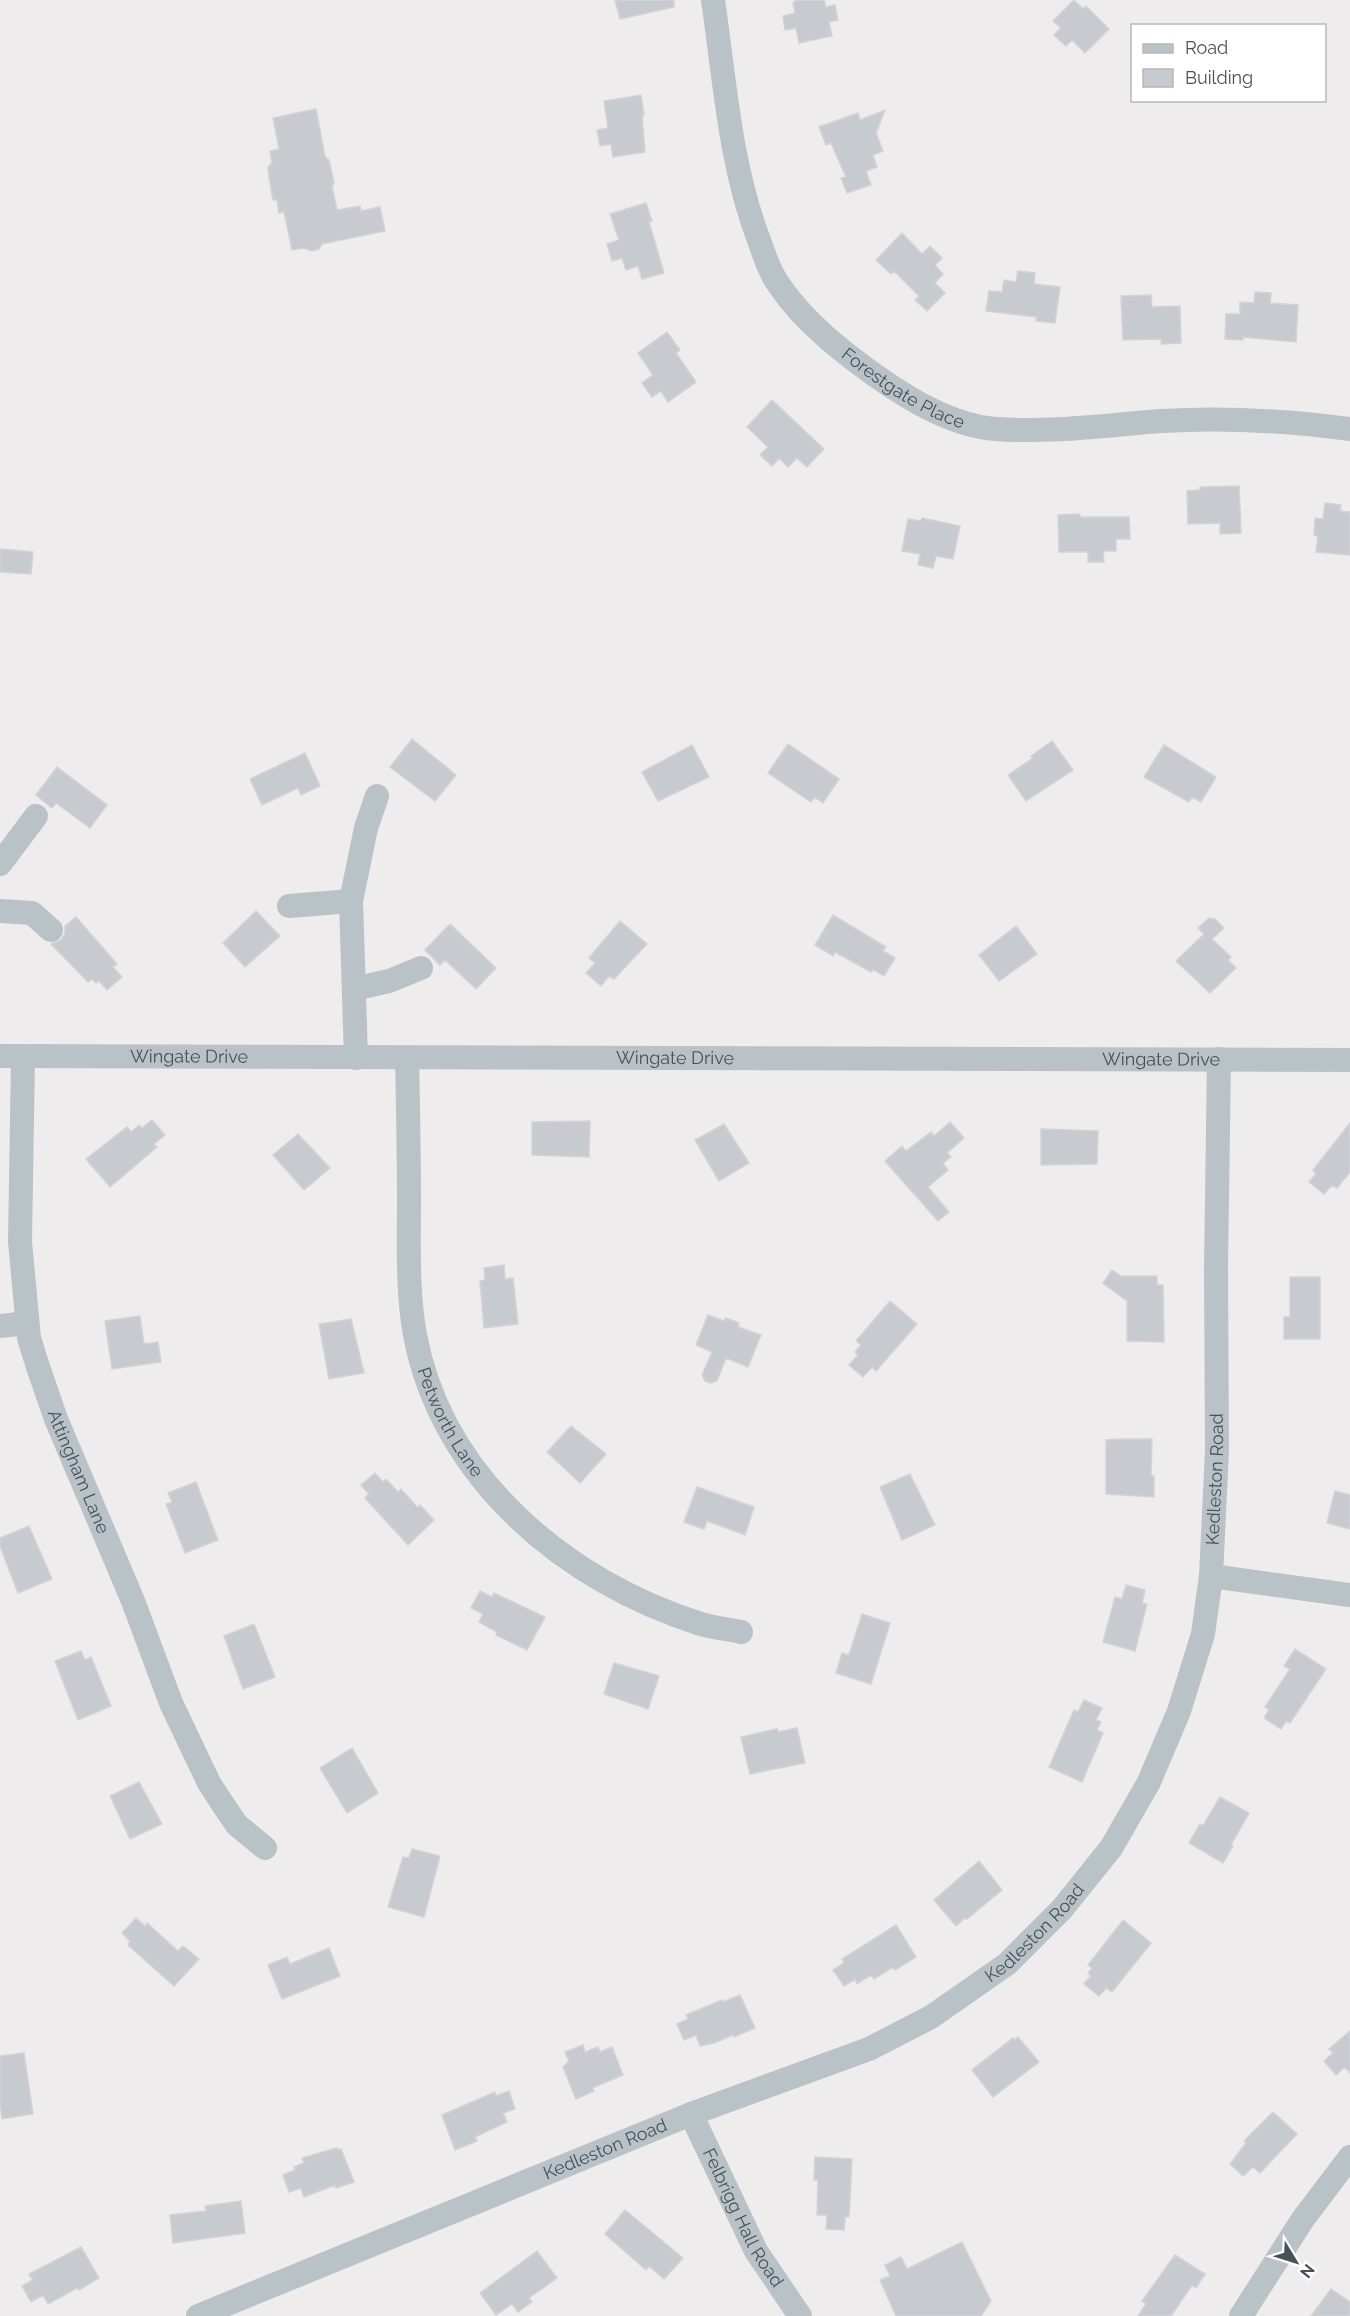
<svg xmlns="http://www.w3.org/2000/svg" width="1350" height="2316" font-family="Raleway,sans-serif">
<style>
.building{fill:#c7cacf;stroke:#d1d3d7;stroke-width:1.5}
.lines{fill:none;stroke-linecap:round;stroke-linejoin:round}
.street{stroke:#b9c2c7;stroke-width:24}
.labels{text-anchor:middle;stroke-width:6;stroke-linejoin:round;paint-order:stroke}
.street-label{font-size:18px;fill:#475157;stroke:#fff}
</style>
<rect width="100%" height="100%" fill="#efeced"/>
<!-- building -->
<path class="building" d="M615 0H674V7L620 19Z
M795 0H824L826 7 835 5 838 20 829 22 832 36 799 43 796 28 785 30 783 16 795 13 793 3 795 2Z
M1074 0 1083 9 1086 6 1109 29 1085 53 1072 40 1066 46 1054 35 1061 28 1053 21Z
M641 95 644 115H642L645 152 613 157 611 144 600 146 597 130 608 128 604 101Z
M316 109 325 157 329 160 334 183 332 187 337 210 360 206 361 211 380 207 385 231 322 244 319 249 312 251 304 248 292 250 284 212 279 213 277 200H273L269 177 268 167 272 163 270 151 279 149 273 118Z
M885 110 876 133 883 151 873 155 877 167 866 171 871 185 847 193 841 178 846 177 831 143 826 145 819 127 858 113 860 120Z
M646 203 652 221 649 222 664 273 642 279 638 266 626 270 622 258 612 261 607 244 619 240 610 214Z
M902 233 922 254 930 246 942 258 935 265 943 274 935 283 945 293 927 311 915 300 919 296 894 271 891 274 876 260Z
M1018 271 1035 273 1034 284 1060 287 1055 323 1036 321 1037 317 986 311 989 291 1002 292 1004 280 1016 282Z
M1255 292 1271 293 1270 303 1298 305 1296 342 1243 337V340L1225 339 1226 314H1240V302L1254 303Z
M1151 295 1152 307 1180 306 1181 343 1161 344V339L1123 340 1121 296Z
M667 332 680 350 676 353 696 382 668 402 661 391 652 397 642 383 653 375 638 353Z
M772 400 824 449 807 467 797 458 788 467 779 458 772 466 760 455 768 447 747 427Z
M1239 486 1241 533 1220 534V523L1188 524 1187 491 1200 490V487Z
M1325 503 1341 505 1340 511 1350 512V555L1316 552 1318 536 1314 535 1315 518 1323 519Z
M1080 514V517H1129L1130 539H1116V551H1103L1104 562H1088V552H1059L1058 515Z
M922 518 960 526 953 559 936 556 933 568 918 565 920 554 902 551 908 519 921 521Z
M0 549 33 552 31 574 0 572Z
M412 739 456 775 435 801 390 767Z
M1052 741 1073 770 1026 801 1008 775 1033 758 1031 756Z
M788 744 839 779 823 803 814 797 811 802 768 773Z
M692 745 709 777 658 801 642 772Z
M1164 745 1216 777 1201 802 1192 797 1189 802 1144 777Z
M305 753 320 786 301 795 298 788 262 805 250 779Z
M57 767 107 805 90 828 56 803 52 808 36 795Z
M256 911 280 936 245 967 223 943Z
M833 915 886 947 883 951 895 958 884 976 873 969 871 972 835 952 833 956 815 945Z
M76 917 117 964 113 967 122 977 107 990 99 981 96 983 92 979 88 982 51 944 61 940 65 933V926Z
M1209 918 1215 919 1224 928 1212 939 1231 957 1228 960 1236 968 1210 993 1176 961 1204 934 1198 928Z
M620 921 647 944 614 979 609 976 601 986 586 973 595 963 589 958Z
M450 924 496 968 476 989 445 960 440 965 425 950Z
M1016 926 1037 954 999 981 979 955Z
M152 1120 165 1135 154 1144 157 1147 110 1187 86 1159 127 1127 131 1132 139 1125 142 1128Z
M590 1121 589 1157 532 1155V1122Z
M950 1122 964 1138 947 1153 951 1157 943 1163 948 1170 928 1187 949 1212 938 1221 885 1161 902 1146 906 1151 931 1132 934 1136Z
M1350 1123V1172L1337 1188 1332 1185 1324 1194 1309 1182 1316 1174 1313 1170Z
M724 1124 749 1163 719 1181 695 1140Z
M1041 1129 1098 1131 1097 1164 1041 1165Z
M298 1134 330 1168 304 1190 273 1155Z
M504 1265 505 1279 513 1278 518 1324 484 1328 480 1281 485 1280 484 1268Z
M1112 1270 1121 1276H1157V1285H1163L1164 1342 1127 1341V1301L1103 1283Z
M1290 1277H1320V1339H1284V1317H1290Z
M890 1301 917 1324 876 1371 872 1367 863 1377 849 1365 858 1355 855 1352 861 1345 856 1341Z
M708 1315 724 1321 726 1318 739 1323 738 1327 761 1335 748 1367 726 1358 717 1381 711 1383 705 1381 702 1375 712 1352 696 1345Z
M140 1316 144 1344 158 1342 161 1362 112 1369 105 1321Z
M351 1319 364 1373 329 1379 319 1324Z
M571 1426 606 1454 580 1483 547 1452Z
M1122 1439H1152L1151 1476H1154V1497L1106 1494V1440Z
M375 1473 383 1482 386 1479 398 1492 401 1489 418 1508 420 1505 434 1520 408 1545 365 1498 369 1494 361 1485Z
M910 1474 935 1525 902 1540 880 1487Z
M196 1482 218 1540 185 1553 166 1504 172 1502 168 1493Z
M697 1487 754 1507 745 1535 707 1521 704 1529 684 1522Z
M1335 1491 1350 1495V1529L1327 1523Z
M29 1526 52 1579 18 1593 0 1546V1538Z
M1126 1585 1145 1590 1142 1603 1147 1604 1135 1651 1103 1642 1115 1597 1122 1599Z
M480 1591 492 1597 494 1593 545 1617 527 1650 496 1635 497 1632 479 1622 483 1614 471 1608Z
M862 1614 890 1623 871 1684 836 1673 842 1653 849 1655Z
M254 1624 275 1677 243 1689 224 1636Z
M1295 1649 1326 1669 1290 1723 1286 1721 1281 1729 1264 1718 1269 1710 1265 1707 1290 1669 1284 1666Z
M81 1651 85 1660 91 1657 111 1706 78 1720 55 1661Z
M614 1663 659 1676 648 1709 604 1694Z
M1084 1700 1102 1708 1096 1720 1101 1722 1097 1730 1103 1733 1082 1782 1049 1767 1074 1710 1078 1712Z
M797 1728 805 1763 750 1774 741 1737 777 1729 778 1732Z
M352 1748 378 1793 347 1813 320 1768Z
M139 1782 162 1824 130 1839 110 1796Z
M1220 1797 1249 1813 1231 1845 1233 1846 1223 1863 1189 1843 1200 1824 1203 1826Z
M412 1849 440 1856 424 1917 388 1907 403 1857 409 1858Z
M979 1861 1002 1890 967 1919 965 1918 956 1926 934 1900Z
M136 1918 145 1926 147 1923 178 1951 183 1946 199 1959 174 1986 128 1945 130 1941 122 1933Z
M1123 1920 1151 1943 1112 1992 1106 1988 1099 1996 1084 1984 1091 1976 1088 1973 1092 1968 1088 1965Z
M896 1925 916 1957 895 1970 893 1967 874 1979 871 1975 857 1984 855 1979 844 1986 833 1970 844 1963 842 1959Z
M329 1948 340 1976 282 1999 268 1965 287 1957 290 1964Z
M740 1995 755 2028 734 2037 733 2035 714 2043 700 2046 696 2035 684 2040 677 2024 688 2019 686 2015 722 2000 723 2002Z
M1350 2031V2073L1345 2067 1336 2075 1324 2061 1333 2053 1329 2049Z
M1018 2037 1039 2062 993 2097 972 2070 1013 2038 1015 2040Z
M583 2045 585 2052 598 2047 600 2052 612 2047 623 2075 592 2088 594 2091 576 2099 563 2067 569 2061 565 2052Z
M24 2053 33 2114 2 2119 0 2103V2056Z
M509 2091 515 2109 503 2113 507 2122 475 2137 477 2141 455 2150 442 2115 495 2092 496 2096Z
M1273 2112 1297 2134 1260 2173 1253 2167 1243 2176 1230 2164 1246 2143 1244 2141Z
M337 2148 338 2150 341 2149 354 2182 336 2188 335 2185 304 2197 301 2188 289 2192 283 2175 295 2170 294 2167 304 2163 302 2158Z
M815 2157 852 2159 849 2217H845L844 2230 826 2229 827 2215H817L818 2180H814Z
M241 2201 245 2233 173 2243 170 2215 206 2211 205 2206Z
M625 2210 683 2258 664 2279 649 2266 646 2270 605 2234Z
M962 2242 991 2301 981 2316H896L880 2280 890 2276 885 2265 901 2257 907 2269Z
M81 2247 99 2278 79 2290 77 2288 48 2304 43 2295 31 2302 22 2286 33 2280 29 2274Z
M537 2251 557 2278 529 2298 532 2302 518 2312 512 2304 496 2315 480 2293Z
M1175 2255 1205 2274 1196 2288 1192 2285 1171 2316H1138L1146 2304 1142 2301Z
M1331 2289 1350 2302V2316H1311Z"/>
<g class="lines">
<!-- street -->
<g class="street">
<path id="s1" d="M713 0C725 82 730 166 760 243 765 257 770 273 779 285 804 322 840 350 876 376 910 400 953 426 996 429 1052 433 1107 425 1162 421 1224 417 1288 421 1350 429"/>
<path d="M0 864 36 816"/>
<path d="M289 906 351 901"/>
<path d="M0 911 32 913 51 930"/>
<path d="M354 989 389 981 421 968"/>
<path id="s2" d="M0 1056 1350 1060"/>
<path id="s3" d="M23 1057 20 1242 29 1338 37 1364 56 1419 133 1601 171 1703 209 1783 224 1806 237 1825 265 1848"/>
<path d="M356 1058 351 901 366 828 377 796"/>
<path id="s4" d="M407 1058C408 1105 409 1152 409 1199 409 1245 407 1290 415 1335 442 1479 567 1582 701 1624 714 1628 728 1629 741 1632"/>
<path d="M0 1326 27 1323"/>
<path d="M1211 1576 1350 1595"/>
<path id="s5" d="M691 2114 756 2251 800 2316"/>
<path id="s6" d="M198 2316 691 2114 869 2049 931 2017 1007 1964 1062 1909 1111 1848 1149 1782 1179 1711 1203 1634 1211 1576 1217 1450 1216 1268 1219 1059"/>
<path d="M1241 2316 1303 2219 1350 2157"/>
</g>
</g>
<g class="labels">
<!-- street labels -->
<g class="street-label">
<text dy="6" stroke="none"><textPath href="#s1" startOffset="458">Forestgate Place</textPath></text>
<text dy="6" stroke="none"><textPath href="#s2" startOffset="189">Wingate Drive</textPath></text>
<text dy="6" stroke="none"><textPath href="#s2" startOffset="675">Wingate Drive</textPath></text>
<text dy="6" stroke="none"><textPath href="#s2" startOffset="1161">Wingate Drive</textPath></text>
<text dy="6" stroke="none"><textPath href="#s4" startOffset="372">Petworth Lane</textPath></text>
<text dy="6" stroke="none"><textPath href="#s3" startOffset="424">Attingham Lane</textPath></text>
<text dy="6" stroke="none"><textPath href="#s6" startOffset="1430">Kedleston Road</textPath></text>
<text dy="6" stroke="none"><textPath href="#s6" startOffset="926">Kedleston Road</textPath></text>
<text dy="6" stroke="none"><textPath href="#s6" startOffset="440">Kedleston Road</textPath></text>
<text dy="6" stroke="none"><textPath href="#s5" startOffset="116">Felbrigg Hall Road</textPath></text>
</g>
</g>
<!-- legend -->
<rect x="1131" y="24" width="195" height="78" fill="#ffffff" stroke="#b5b9bc" stroke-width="1.5"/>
<rect x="1143" y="44" width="30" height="9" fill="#b9c2c7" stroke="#b5b9bc" stroke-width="1.5"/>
<text x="1185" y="54" font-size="18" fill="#475157">Road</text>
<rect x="1143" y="69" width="30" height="18" fill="#c7cacf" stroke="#b5b9bc" stroke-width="1.5"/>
<text x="1185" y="84" font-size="18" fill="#475157">Building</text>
<!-- north arrow -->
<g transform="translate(1296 2262) rotate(128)" stroke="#ffffff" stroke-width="4.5" paint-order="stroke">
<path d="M0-4.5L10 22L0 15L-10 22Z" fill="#475157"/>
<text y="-9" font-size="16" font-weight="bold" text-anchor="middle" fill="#475157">N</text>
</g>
</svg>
